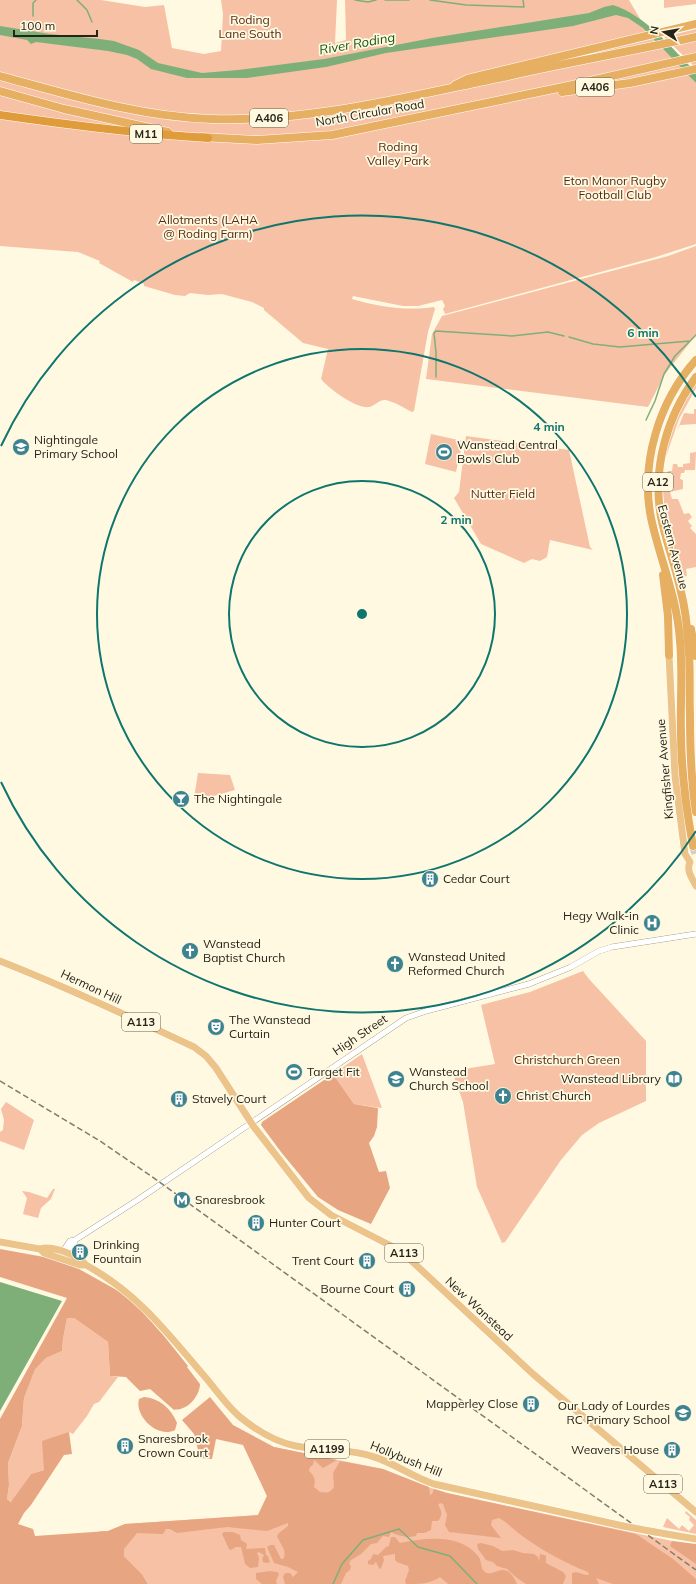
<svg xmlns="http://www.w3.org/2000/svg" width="696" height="1584" font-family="Mulish,sans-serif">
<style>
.green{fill:#f7c1a5}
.forest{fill:#e8a582}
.water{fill:#7faf79}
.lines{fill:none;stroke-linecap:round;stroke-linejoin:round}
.stream{stroke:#7faf79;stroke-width:1.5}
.trunk-tunnel{stroke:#d4ceba;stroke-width:8;stroke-dasharray:8 4;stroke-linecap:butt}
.tertiary-casing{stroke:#817a60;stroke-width:6}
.primary-casing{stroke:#fff;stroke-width:8}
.trunk-casing{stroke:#fff;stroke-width:9}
.motorway-casing{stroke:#fff;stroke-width:9}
.tertiary{stroke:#fff;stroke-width:5.5}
.primary{stroke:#ecc389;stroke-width:7}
.trunk{stroke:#e6af62;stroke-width:8}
.motorway{stroke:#e09b3a;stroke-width:8}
.rail{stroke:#817d6d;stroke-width:1.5;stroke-dasharray:6 3;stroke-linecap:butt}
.primary-bridge-casing{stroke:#fff;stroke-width:8;stroke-linecap:butt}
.primary-bridge{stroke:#ecc389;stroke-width:7}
.ring{fill:none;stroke:#0f766e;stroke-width:2}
.labels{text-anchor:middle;stroke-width:3.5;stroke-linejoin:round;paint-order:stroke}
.shield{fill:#fff9e2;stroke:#676455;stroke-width:1}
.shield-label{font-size:11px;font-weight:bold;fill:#262419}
.park-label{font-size:12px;fill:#552a11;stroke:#fff9e2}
.street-label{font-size:12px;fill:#262419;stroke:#fff9e2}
.poi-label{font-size:12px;fill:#262419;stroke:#fff9e2;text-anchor:start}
.water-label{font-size:13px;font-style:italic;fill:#14560c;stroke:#fff9e2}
.centre{fill:#0f766e;stroke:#fff9e2;stroke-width:2}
.ring-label{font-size:12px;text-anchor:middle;font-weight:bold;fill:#0f766e;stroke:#fff9e2;stroke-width:3.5;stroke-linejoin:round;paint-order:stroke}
</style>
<rect width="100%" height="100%" fill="#fff9e2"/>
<!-- green -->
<path class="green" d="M0 0H101L145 7 164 5 172 48 204 54 221 51 223 14 221 0H337L335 43 346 40 345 0H629L642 22 696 83V244L656 257 445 314 443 309 445 306 442 300 418 306H403L353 296 352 299C379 307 406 311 434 307L435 309 428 332 414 411 412 412C404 408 395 402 386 400 379 399 375 406 369 407 356 409 328 388 321 379L328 349 303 343 264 310V308L252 302 233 297 222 294 208 295 190 293 185 296 175 295 144 286V284L134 280 133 282 99 263 100 261 78 252 0 246Z
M664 0H696V4L664 8Z
M696 29V66H694L664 37Z
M696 246V335L665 374 648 407 426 379 432 334 442 316 668 256Z
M696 382V388L679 419 665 459C667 431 682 406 696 382Z
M694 409H696V424L680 425 677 431 684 413 694 414Z
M431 434 463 441 456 472 425 464Z
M466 436 569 450 590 547 593 550 550 540 547 557 540 561 532 559 524 563 481 544 454 498 459 492Z
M696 452 695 470H685L684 473H681L680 479 683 480V489L670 492 672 499H678L684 514 689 513 692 517 688 521 692 526 690 528 696 534V567L686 569 687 576 683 577C673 544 662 513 663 479H667L668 471H672L673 464H677L678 467H683V464L690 463V453Z
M198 773 230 775 235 790 196 801 194 798Z
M583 971 589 979 646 1041V1101L599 1123 582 1135 561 1160 505 1242 502 1243 477 1187 463 1102 452 1071 495 1064 481 1005 530 992Z
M362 1054 382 1108 354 1104 333 1074Z
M6 1102 34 1120 24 1150 0 1141V1132L3 1130 4 1120 1 1109Z
M53 1189H55L51 1199 41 1208 38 1218 23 1214 27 1198 22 1191 29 1192 47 1198Z
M67 1318H74L108 1342 110 1376 118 1377 99 1402 94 1404 87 1416 73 1434 69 1432 44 1470 31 1474 12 1502 7 1499 9 1485 8 1463 22 1426 24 1398 35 1368 46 1358 62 1351 63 1339Z
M274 1447 383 1469 419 1484 447 1493 691 1545 696 1547V1584H148L142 1574 99 1531H108L125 1524 258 1515 267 1496 249 1456Z
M686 1511 696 1520V1534L663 1527 667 1518 679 1529 682 1525 689 1531 694 1525 689 1520 690 1517 685 1513Z"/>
<!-- forest -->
<path class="forest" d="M333 1074 354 1104 378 1108 377 1127 374 1136 369 1143 379 1172 386 1171 390 1188 371 1224 338 1210 318 1197 281 1152 261 1125 262 1122Z
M0 1249 55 1259 79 1269 122 1293 138 1307 164 1336 188 1366 187 1367 200 1384C200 1393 192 1405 183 1408 180 1410 176 1409 174 1410L150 1389 140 1391 126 1377 110 1376 108 1342 74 1318H67L63 1339 62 1351 46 1358 35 1369 24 1398 22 1426 8 1463 9 1485 7 1499 11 1502 31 1474 44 1470 42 1441 69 1432 72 1454 64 1455 31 1505 24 1513 18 1524 33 1529 35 1536 108 1531 125 1524 258 1515 267 1496 243 1445 216 1439 212 1459 200 1458 194 1434 182 1420 210 1397 233 1425 274 1447 337 1460 323 1468 314 1460 313 1465 310 1467 309 1471C314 1476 316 1479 314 1487L320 1492C327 1493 330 1493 334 1487L333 1473 340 1461 383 1469 429 1487 430 1495 432 1494 434 1489 447 1493 636 1534 673 1559 696 1579V1584H613L596 1578 599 1584H572V1573C579 1570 583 1576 589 1575L588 1572C565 1563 541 1550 521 1535 513 1529 508 1523 499 1518L492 1520 491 1525 501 1538 449 1532 445 1525 447 1515 443 1504 440 1503 438 1505C442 1511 443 1515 438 1521H432L431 1530 424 1533H417L416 1536C409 1538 397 1536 391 1532L389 1537 383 1536 377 1543 371 1544 361 1554 351 1560 349 1564 351 1566 350 1570 346 1573 341 1584H285L283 1577 285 1573H290L293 1577 298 1572 288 1567 274 1563 267 1547 270 1545H274L281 1559H283C288 1551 280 1544 277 1536L279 1533 288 1526V1523L267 1531 227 1527 177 1533 170 1529H166L163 1534 137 1533 124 1549V1556L142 1574 148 1584H0V1419L67 1298 0 1277Z
M144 1397C159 1398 171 1408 177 1423L175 1430C158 1439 134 1416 139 1399Z
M224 1532H233L240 1535 241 1540 247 1544 246 1549 265 1548 266 1555 268 1556 270 1562 267 1563 263 1562 262 1559 264 1555 259 1552 257 1553 259 1558 258 1567 250 1568 245 1564 241 1547H236L231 1550 229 1549 222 1534Z
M391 1537H395L400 1543C425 1538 460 1533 478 1556 482 1560 480 1569 485 1572 494 1579 505 1557 517 1584H448L440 1577C431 1584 417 1584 406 1584L405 1581 409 1570 408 1566 397 1562 395 1560V1554L383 1556 384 1560 381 1569 379 1568 376 1562 373 1565 368 1564V1561L371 1559 373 1554 378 1555 386 1547 389 1546Z
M672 1541 696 1544V1564L670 1546Z
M481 1543 493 1546 502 1551 513 1550 523 1553 534 1554 538 1557 539 1562 540 1554 544 1555 546 1556V1563L563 1572 566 1576 563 1584H526L517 1578 507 1569 497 1566 493 1562 486 1560 478 1549 477 1544Z
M270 1571 277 1572 279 1574 276 1581 277 1584H262L256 1579V1573Z"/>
<!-- water -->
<path class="water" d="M613 5C647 16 672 49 696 72V83L643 28 628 18 616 15 573 26 386 53 326 67 247 78H187L151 69 137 59 127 55 108 51 36 42 31 44 27 40 0 35V26L50 34 100 39 114 41 139 50 158 63 202 73 238 70 324 59 432 38 589 13 604 7Z
M0 1282 62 1301 0 1411Z"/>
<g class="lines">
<!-- stream -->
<path class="stream" d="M77 0 87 10 92 22
M355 0 368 2 376 0
M385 0H409
M430 0 466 5 524 7 523 0
M33 16V3L36 0
M569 337 593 344 620 347 690 341
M436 377V352L434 333 436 331 512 336 548 332 564 336
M646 420 655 401 664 374 675 356 696 335
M333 1584 342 1564 363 1540 399 1529 418 1547 450 1556 477 1584"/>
<!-- trunk-tunnel -->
<path class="trunk-tunnel" d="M693 846 696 855"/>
<!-- tertiary casing -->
<g class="tertiary-casing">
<path id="tertiary" d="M61 1254 70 1241 75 1240 139 1199 406 1018 426 1011 529 984 571 967 599 951 612 947 696 934
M67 1256 74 1244 75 1240"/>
</g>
<!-- primary casing -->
<g class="primary-casing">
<path id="primary" d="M669 655 675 776 685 854 690 862C686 871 692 878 696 886
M0 961C66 987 130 1017 194 1047L206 1056 216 1068 254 1127 309 1198 331 1215 401 1251 533 1374 696 1512
M0 1242 40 1249 44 1253 80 1265H86C139 1294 168 1334 206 1378 217 1391 227 1406 240 1417 256 1430 275 1442 296 1446 321 1451 346 1448 371 1456 393 1462 412 1477 434 1484L623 1526
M40 1249C52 1245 78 1255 86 1265
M655 1532 696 1539"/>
</g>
<!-- trunk casing -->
<g class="trunk-casing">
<path id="trunk" d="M0 76C70 95 140 117 212 119 313 122 410 96 508 76 570 62 633 51 696 37
M455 85 467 79 696 24
M0 91 64 109 168 132
M562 92 630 83 696 69
M201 137 257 140 332 135 568 86 696 57
M696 377C667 416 652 468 661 517 666 542 676 567 681 592 685 608 687 624 688 640 691 665 689 691 690 716 690 748 691 781 696 812
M663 575 668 616 669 655
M691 629 696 656
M693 846C686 808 681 770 681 732 680 701 683 671 680 641 677 596 660 560 651 518 640 463 659 401 696 360"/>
</g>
<!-- motorway casing -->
<g class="motorway-casing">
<path id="motorway" d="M0 115C69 125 139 134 208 138"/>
</g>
<!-- tertiary -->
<use href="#tertiary" class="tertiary"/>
<!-- primary -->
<use href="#primary" class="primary"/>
<!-- trunk -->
<use href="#trunk" class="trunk"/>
<!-- motorway -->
<use href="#motorway" class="motorway"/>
<!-- rail -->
<path class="rail" d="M0 1081 100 1141 151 1176 696 1570"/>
<!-- primary-bridge casing -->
<g class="primary-bridge-casing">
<path id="primary-bridge" d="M623 1526 655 1532"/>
</g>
<!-- primary-bridge -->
<use href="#primary-bridge" class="primary-bridge"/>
</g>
<!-- distance rings -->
<g class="ring">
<circle cx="362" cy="614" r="133"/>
<circle cx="362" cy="614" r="265"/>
<path d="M696 831A398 398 0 0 1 1 782M1 446A398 398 0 0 1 696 397"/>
</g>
<!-- icons -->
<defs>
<g id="school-disc" transform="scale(0.9)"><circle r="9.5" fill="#3d828f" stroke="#fff9e2"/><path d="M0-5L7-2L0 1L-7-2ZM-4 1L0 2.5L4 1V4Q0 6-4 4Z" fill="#fff"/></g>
<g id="stadium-disc" transform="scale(0.9)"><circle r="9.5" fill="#3d828f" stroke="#fff9e2"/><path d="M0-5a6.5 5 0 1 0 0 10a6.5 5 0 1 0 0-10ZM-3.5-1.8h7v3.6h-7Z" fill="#fff"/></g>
<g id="bar-disc" transform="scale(0.9)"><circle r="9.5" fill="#3d828f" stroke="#fff9e2"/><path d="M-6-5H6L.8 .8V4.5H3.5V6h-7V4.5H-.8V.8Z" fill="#fff"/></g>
<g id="building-disc" transform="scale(0.9)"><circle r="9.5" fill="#3d828f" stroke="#fff9e2"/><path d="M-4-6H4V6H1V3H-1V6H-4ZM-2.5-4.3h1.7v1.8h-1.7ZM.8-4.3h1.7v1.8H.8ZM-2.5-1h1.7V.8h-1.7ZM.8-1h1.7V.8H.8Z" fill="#fff"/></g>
<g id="hospital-disc" transform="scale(0.9)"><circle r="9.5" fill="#3d828f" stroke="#fff9e2"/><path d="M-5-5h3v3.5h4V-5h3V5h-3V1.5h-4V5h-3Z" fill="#fff"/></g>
<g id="church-disc" transform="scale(0.9)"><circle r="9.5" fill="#3d828f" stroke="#fff9e2"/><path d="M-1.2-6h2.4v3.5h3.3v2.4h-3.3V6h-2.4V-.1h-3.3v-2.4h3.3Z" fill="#fff"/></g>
<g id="theatre-disc" transform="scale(0.9)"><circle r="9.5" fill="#3d828f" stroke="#fff9e2"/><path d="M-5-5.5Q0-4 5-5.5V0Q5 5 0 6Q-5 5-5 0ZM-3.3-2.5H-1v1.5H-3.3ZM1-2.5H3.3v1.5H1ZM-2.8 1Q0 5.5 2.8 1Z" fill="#fff"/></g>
<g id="library-disc" transform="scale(0.9)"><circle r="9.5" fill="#3d828f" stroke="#fff9e2"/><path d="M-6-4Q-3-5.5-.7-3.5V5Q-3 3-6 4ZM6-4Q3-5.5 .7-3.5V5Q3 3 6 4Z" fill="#fff"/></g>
<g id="metro-disc" transform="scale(0.9)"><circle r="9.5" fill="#3d828f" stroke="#fff9e2"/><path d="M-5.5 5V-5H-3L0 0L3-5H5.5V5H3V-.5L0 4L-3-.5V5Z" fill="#fff"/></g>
</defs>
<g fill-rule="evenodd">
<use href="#school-disc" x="21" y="447"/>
<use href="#stadium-disc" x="444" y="452"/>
<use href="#bar-disc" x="181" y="799"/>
<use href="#building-disc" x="430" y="879"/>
<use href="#hospital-disc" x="652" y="923"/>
<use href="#church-disc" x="190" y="951"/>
<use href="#church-disc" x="395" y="964"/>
<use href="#theatre-disc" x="216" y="1027"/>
<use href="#stadium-disc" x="294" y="1072"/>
<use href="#school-disc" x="396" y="1079"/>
<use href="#library-disc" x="674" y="1079"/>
<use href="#church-disc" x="503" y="1096"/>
<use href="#building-disc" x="179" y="1099"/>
<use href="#metro-disc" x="182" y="1200"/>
<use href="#building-disc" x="256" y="1223"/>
<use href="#building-disc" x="80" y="1252"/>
<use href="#building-disc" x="367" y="1261"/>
<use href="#building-disc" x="407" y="1289"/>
<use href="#building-disc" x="531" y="1404"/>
<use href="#school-disc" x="683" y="1413"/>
<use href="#building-disc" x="125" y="1446"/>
<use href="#building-disc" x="672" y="1450"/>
</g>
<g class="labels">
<!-- shield labels -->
<g class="shield">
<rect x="576" y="78" width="38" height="18" rx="3"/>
<rect x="250" y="109" width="38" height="18" rx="3"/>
<rect x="130" y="125" width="32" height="18" rx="3"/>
<rect x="643" y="473" width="30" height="18" rx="3"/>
<rect x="122" y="1013" width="38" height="18" rx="3"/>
<rect x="385" y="1244" width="38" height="18" rx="3"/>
<rect x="305" y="1440" width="44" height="18" rx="3"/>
<rect x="644" y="1475" width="38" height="18" rx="3"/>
</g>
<g class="shield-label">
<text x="595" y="91">A406</text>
<text x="269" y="122">A406</text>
<text x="146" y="138">M11</text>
<text x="658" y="486">A12</text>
<text x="141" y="1026">A113</text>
<text x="404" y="1257">A113</text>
<text x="327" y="1453">A1199</text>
<text x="663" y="1488">A113</text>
</g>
<!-- park labels -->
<g class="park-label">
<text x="250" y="24">Roding<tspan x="250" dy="14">Lane South</tspan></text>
<text x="398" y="151">Roding<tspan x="398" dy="14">Valley Park</tspan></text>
<text x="615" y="185">Eton Manor Rugby<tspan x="615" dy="14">Football Club</tspan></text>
<text x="208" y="224">Allotments (LAHA<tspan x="208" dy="14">@ Roding Farm)</tspan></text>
<text x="503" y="498">Nutter Field</text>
<text x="567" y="1064">Christchurch Green</text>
</g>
<!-- street labels -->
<g class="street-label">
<text transform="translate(370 113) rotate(-10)" y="4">North Circular Road</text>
<text transform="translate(673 547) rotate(75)" y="4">Eastern Avenue</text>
<text transform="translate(665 769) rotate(-95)" y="4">Kingfisher Avenue</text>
<text transform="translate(91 987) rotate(25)" y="4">Hermon Hill</text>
<text transform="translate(360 1035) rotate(-34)" y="4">High Street</text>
<text transform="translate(479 1309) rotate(43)" y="4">New Wanstead</text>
<text transform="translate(406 1459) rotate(22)" y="4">Hollybush Hill</text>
</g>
<!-- poi labels -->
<g class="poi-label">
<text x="34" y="444">Nightingale<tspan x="34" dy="14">Primary School</tspan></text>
<text x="457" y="449">Wanstead Central<tspan x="457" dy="14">Bowls Club</tspan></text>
<text x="194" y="803">The Nightingale</text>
<text x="443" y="883">Cedar Court</text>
<text x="639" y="920" text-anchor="end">Hegy Walk-in<tspan x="639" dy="14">Clinic</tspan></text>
<text x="203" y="948">Wanstead<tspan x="203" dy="14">Baptist Church</tspan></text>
<text x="408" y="961">Wanstead United<tspan x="408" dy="14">Reformed Church</tspan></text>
<text x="229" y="1024">The Wanstead<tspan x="229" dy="14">Curtain</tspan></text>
<text x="307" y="1076">Target Fit</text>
<text x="409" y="1076">Wanstead<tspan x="409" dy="14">Church School</tspan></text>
<text x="661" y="1083" text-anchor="end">Wanstead Library</text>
<text x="516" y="1100">Christ Church</text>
<text x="192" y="1103">Stavely Court</text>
<text x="195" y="1204">Snaresbrook</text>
<text x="269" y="1227">Hunter Court</text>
<text x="93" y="1249">Drinking<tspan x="93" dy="14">Fountain</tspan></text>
<text x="354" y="1265" text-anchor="end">Trent Court</text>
<text x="394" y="1293" text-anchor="end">Bourne Court</text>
<text x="518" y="1408" text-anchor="end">Mapperley Close</text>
<text x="670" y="1410" text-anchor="end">Our Lady of Lourdes<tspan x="670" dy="14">RC Primary School</tspan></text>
<text x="138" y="1443">Snaresbrook<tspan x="138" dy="14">Crown Court</tspan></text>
<text x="659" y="1454" text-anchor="end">Weavers House</text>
</g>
<!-- water labels -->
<g class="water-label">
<text transform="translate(357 43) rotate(-10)" y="5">River Roding</text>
</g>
</g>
<circle cx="362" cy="614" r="6" class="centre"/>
<g class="ring-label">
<text x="643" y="337">6 min</text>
<text x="549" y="431">4 min</text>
<text x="456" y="524">2 min</text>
</g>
<!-- north arrow -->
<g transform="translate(664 32) rotate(281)" stroke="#fff9e2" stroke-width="3" paint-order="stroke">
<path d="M0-3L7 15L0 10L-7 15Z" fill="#262419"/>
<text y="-6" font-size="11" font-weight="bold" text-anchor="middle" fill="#262419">N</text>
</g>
<!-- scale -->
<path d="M14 30v6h83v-6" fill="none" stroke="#262419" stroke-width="2"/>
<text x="20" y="30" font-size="12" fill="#262419" stroke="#fff9e2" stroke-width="3" paint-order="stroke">100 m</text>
</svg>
